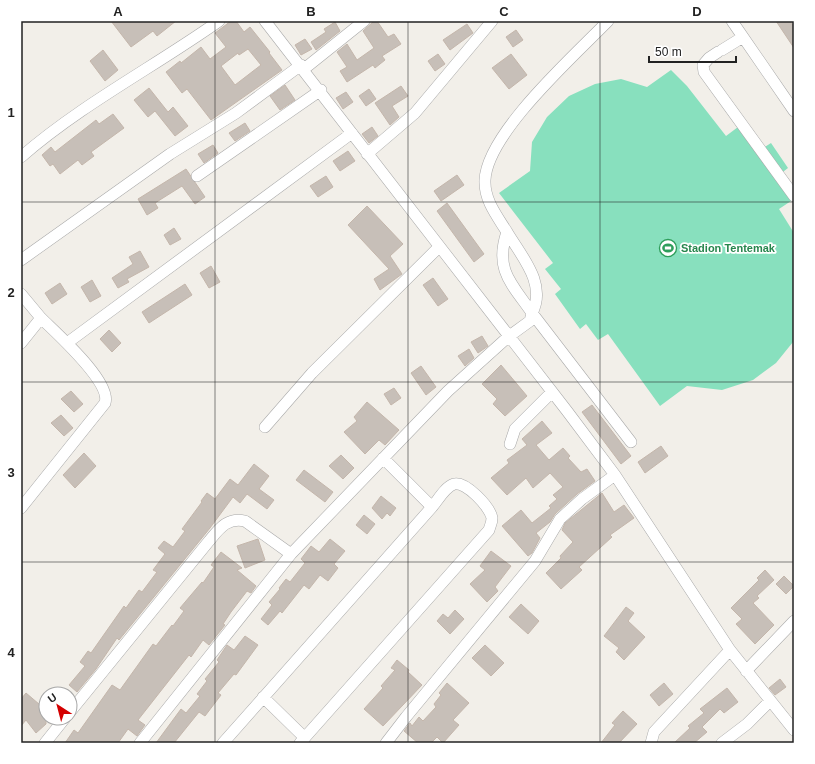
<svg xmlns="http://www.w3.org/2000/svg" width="815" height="764" font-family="Helvetica,sans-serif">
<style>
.pitch{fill:#88e0be}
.building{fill:#c7bfb8;stroke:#c4b6ab;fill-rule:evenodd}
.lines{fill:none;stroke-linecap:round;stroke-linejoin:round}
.minor-casing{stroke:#a9a9a9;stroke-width:12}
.minor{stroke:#fff;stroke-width:11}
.grid{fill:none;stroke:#222;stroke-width:1;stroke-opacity:0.55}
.labels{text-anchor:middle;stroke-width:3.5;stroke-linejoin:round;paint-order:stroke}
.leisure-label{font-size:11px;font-weight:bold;fill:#27864d;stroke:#fff;text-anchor:start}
.neatline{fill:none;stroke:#222;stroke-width:1.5}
.grid-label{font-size:13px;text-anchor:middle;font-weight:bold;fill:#222}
</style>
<rect width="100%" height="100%" fill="#f2efe9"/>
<!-- pitch -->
<path class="pitch" d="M671 70 687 86 726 136 742 124 760 150 771 143 788 168 779 175 794 199 779 209 794 233 793 342 776 363 753 380 722 390 687 386 660 406 608 334 598 340 586 324 580 329 555 294 561 289 545 269 553 263 499 193 530 171 532 142 547 117 569 96 595 84 621 79 647 87Z"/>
<!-- building -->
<path class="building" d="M111 21H176L157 36 153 31 131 47Z
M231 21H236L244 32 250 27 270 52 269 53 282 70 211 120 187 89 182 93 166 72 180 61 181 63 201 47 210 59 226 47 215 33ZM248 49 261 65 235 85 221 66 238 53 239 55Z
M374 21H377L388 37 394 34 401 44 382 56 385 60 375 68 373 65 347 82 340 71 347 67 337 52 347 44 357 60 374 48 363 31Z
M776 21H790L794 27V48Z
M335 22 340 31 316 50 311 42 326 32 324 29Z
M467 24 473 33 450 50 443 40Z
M516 30 523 40 513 47 506 37Z
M305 39 312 49 301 55 295 45Z
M103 50 118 70 105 81 90 61Z
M438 54 445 64 435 71 428 61Z
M511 54 527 75 509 89 492 68Z
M285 85 295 100 280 110 270 96Z
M401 86 408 96 392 106 399 117 390 125 375 103Z
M149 88 168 112 173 107 188 126 175 136 155 111 148 117 134 100Z
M369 89 376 99 366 106 359 96Z
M346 92 353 102 343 109 336 98Z
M113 114 124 128 91 152 94 156 82 165 78 160 60 174 53 164 50 166 42 155 51 147 55 152 96 120 99 124Z
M245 123 250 131 235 141 229 133Z
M372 127 378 136 369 143 362 134Z
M213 145 218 153 204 163 198 154Z
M348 151 355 161 340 171 333 161Z
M186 169 205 197 195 204 182 186 155 203 158 208 147 215 138 199Z
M457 175 464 185 441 201 434 191Z
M326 176 333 187 318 197 310 186Z
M447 203 484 254 474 262 437 211Z
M367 206 403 244 390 256 402 274 380 290 374 279 389 269 348 225Z
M174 228 181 239 170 245 164 235Z
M140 251 149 267 127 279 129 282 118 288 112 278 133 264 129 257Z
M211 266 220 282 209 288 200 273Z
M433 278 448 299 438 306 423 285Z
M92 280 101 296 90 302 81 287Z
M60 283 67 294 52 304 45 293Z
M185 284 192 295 149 323 142 312Z
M109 330 121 343 112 352 100 339Z
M482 336 488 346 478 353 471 342Z
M469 349 474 358 465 366 458 356Z
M501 365 527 396 505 416 493 404 497 399 482 384Z
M421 366 436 387 426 395 411 373Z
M394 388 401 398 391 405 384 394Z
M71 391 83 404 74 412 61 399Z
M367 402 399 430 385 445 379 440 365 454 344 432 357 421 354 417Z
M592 405 631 456 621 464 582 412Z
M61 415 73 428 64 436 51 423Z
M542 421 552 433 536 445 549 460 563 448 570 456 568 458 581 472 587 469 595 481 577 494 555 514 550 522 536 533 540 538 532 553 528 556 502 526 521 510 532 523 551 508 549 506 557 499 553 495 563 487 550 473 533 488 526 478 507 495 491 478 509 463 507 460 527 445 522 439Z
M661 446 668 456 645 473 638 462Z
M84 453 96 466 75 488 63 475Z
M341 455 354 468 343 479 329 466Z
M254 464 269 476 259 489 274 500 267 509 247 494 240 503 233 497 210 528 119 640 117 638 96 669 77 692 69 685 85 666 80 662 88 651 91 653 124 606 126 608 139 590 142 592 157 572 153 570 165 554 158 548 164 541 173 547 185 531 182 529 202 502 201 501 207 493 215 499 230 479 238 485Z
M304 470 333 492 325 502 296 480Z
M602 493 614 512 624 505 634 518 610 535 612 537 579 567 582 570 561 589 546 573 561 558 560 556 573 542 562 530 565 523Z
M381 496 396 508 390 516 387 513 382 519 372 508Z
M364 515 375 524 367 534 356 525Z
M258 539 265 560 245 568 237 546Z
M330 539 345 551 334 564 338 568 328 581 320 575 309 589 304 585 282 613 280 611 268 625 261 619 272 605 269 602 280 589 279 588 286 579 290 582 305 563 301 559 311 546 319 552Z
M491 551 511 566 495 587 498 591 487 602 470 584 485 570 480 566Z
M221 552 242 568 237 570 256 586 251 593 247 591 231 612 223 624 225 625 209 645 203 640 191 657 189 655 138 720 145 725 137 736 128 729 118 743H65L74 730 78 733 112 685 120 690 153 644 156 646 172 625 173 626 184 611 180 608 202 582 203 583 214 567 211 565Z
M765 570 774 580 757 596 759 598 753 603 774 625 755 644 736 624 742 619 731 608 759 580 757 578Z
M784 576 794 586 786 594 776 584Z
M521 604 539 621 528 634 509 617Z
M626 607 634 613 628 621 645 637 624 660 616 652 619 648 604 636Z
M455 610 464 619 450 634 437 621 443 614 448 618Z
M245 636 258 645 236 675 234 674 218 693 221 695 205 716 199 712 174 743H156L181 709 186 713 200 696 197 694 207 681 205 679 219 662 217 660 227 645 234 650Z
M485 645 504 663 491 676 472 658Z
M397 660 409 670 408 672 422 685 383 726 364 709 383 688 381 686 395 670 391 668Z
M780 679 786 687 775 695 769 688Z
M447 683 469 703 453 720 459 725 443 743 437 737 431 743H418L404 731 410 723 412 726 419 717 423 721 436 707 434 704 441 695 439 693Z
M664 683 673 694 659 706 650 695Z
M727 688 738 702 724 713 720 709 702 727 707 732 694 743H674L690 728 688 726 704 713 700 709Z
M26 693 46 710V724L36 733 26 720 21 726V699Z
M623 711 637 724 619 743H601L615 725 612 723Z"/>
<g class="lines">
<!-- minor casing -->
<g class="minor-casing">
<path id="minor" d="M265 21 567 411 615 475 730 650 794 730
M732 21 794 111
M722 50 743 37
M718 52 709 58 703 65 704 72 794 196
M304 69 364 21
M367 154 415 113 492 21
M21 157C82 104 154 67 219 21
M197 176 321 90
M507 232C522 257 547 284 532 313L631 442
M21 260 170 154 236 113 301 65
M21 294 41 318
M21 343 41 318C56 333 112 382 105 403L21 508
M67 343 352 133
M265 427 312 373 439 247
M510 444 515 429 552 392
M746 671 794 621
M263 697 305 738
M70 712 209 541C219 529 227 517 245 521L291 554
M45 743 65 718
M140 743 291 554 448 391 508 337 530 321 532 313C512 284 494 270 507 232 497 216 484 200 485 180 487 133 575 55 608 21
M223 743 432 507 383 458
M300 743 489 530C490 526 492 523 492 518 490 507 466 481 454 484 445 487 438 500 432 507
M386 743 406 717 535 561 560 519 582 499 615 475
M651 743 654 732 730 650
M722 743 747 724 770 701"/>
</g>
<!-- minor -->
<use href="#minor" class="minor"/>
</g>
<!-- grid -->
<path class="grid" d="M215 21V743M408 21V743M600 21V743M21 202H794M21 382H794M21 562H794"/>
<!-- icons -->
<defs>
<g id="stadium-ring" transform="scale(0.9)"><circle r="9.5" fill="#fff" stroke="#2e9e5b" stroke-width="1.5"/><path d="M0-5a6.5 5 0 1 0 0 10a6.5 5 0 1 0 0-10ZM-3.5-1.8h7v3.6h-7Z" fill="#2e9e5b"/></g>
</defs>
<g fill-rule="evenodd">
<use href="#stadium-ring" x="668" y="248"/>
</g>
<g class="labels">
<!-- leisure labels -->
<g class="leisure-label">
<text x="681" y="252">Stadion Tentemak</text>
</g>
</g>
<!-- border -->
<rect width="815" height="764" fill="none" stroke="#ffffff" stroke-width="44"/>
<!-- north arrow -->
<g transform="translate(58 706) rotate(324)"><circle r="19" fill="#ffffff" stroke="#a7a7a7"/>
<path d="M0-3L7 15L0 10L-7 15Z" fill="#d40000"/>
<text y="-6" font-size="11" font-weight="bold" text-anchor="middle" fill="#222222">U</text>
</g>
<!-- scale -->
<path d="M649 56v6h87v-6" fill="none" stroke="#222222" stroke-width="2"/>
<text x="655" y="56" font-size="12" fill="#222222" stroke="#ffffff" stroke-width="3" paint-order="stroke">50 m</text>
<rect x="22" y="22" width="771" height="720" class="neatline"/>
<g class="grid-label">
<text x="118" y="16">A</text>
<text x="311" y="16">B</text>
<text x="504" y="16">C</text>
<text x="697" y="16">D</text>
<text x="11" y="117">1</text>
<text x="11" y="297">2</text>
<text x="11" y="477">3</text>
<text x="11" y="657">4</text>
</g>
</svg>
